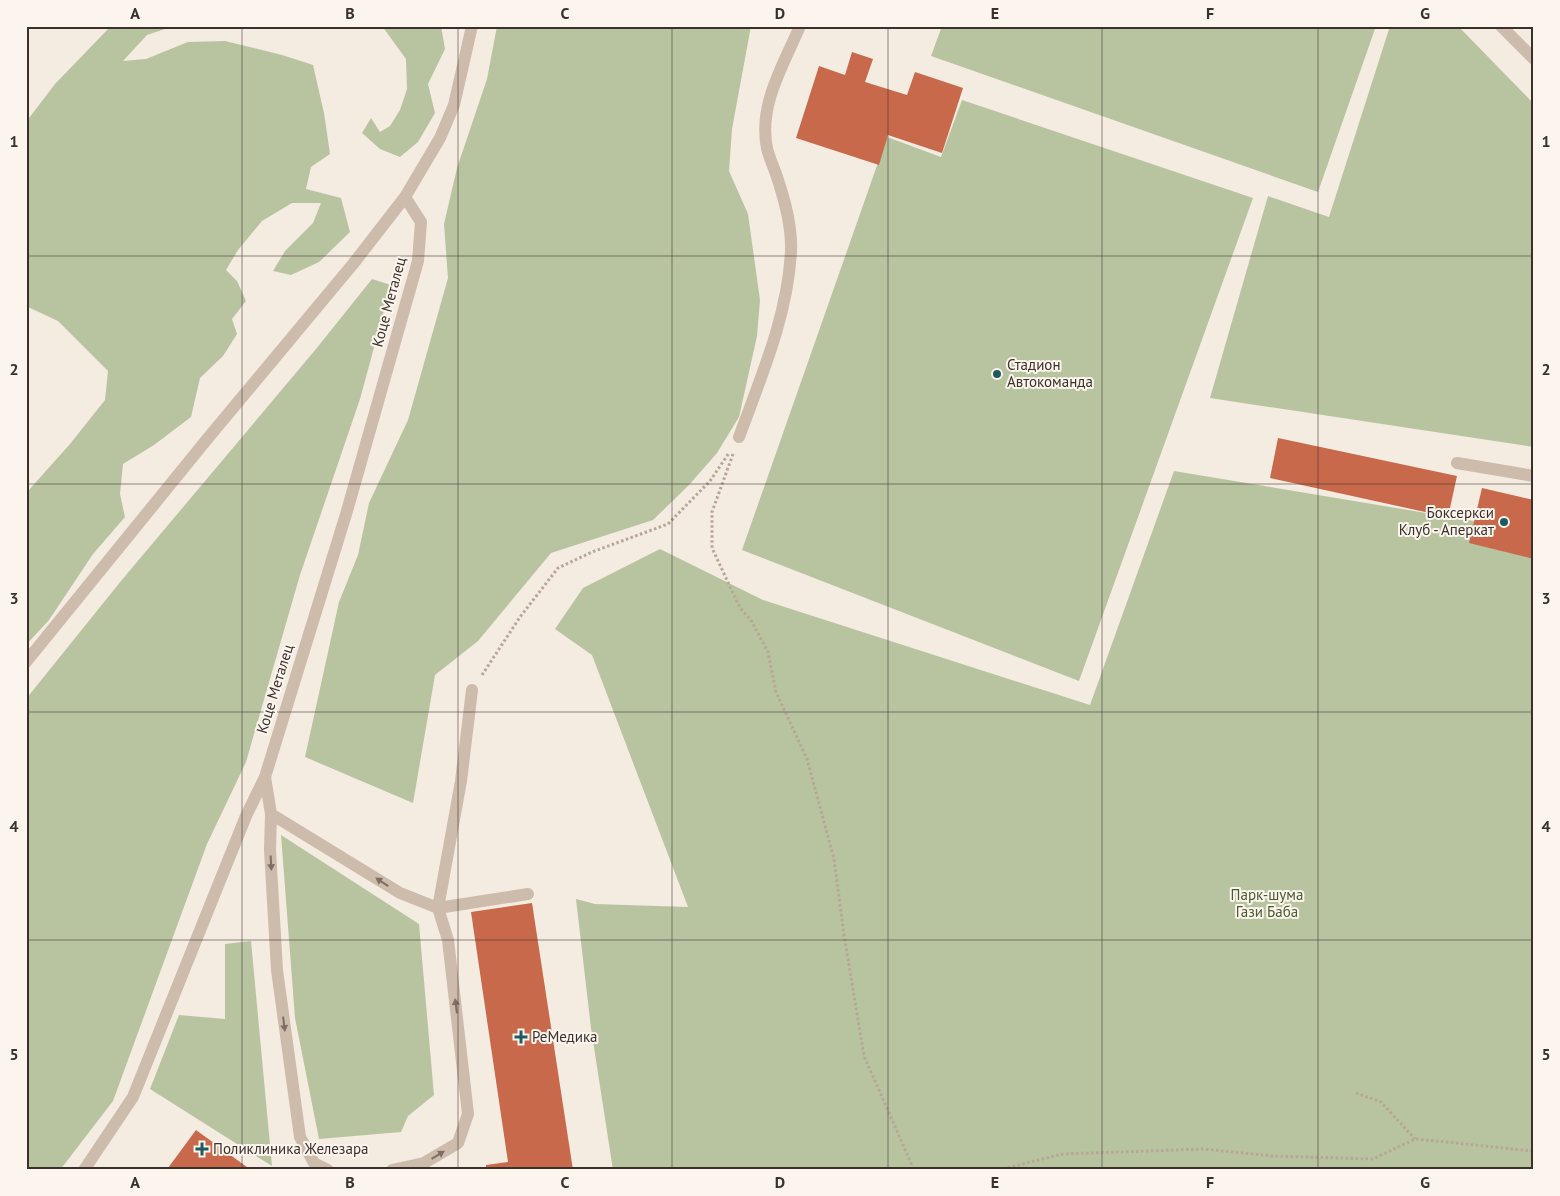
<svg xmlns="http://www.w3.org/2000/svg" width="1560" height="1196" font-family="'PT Sans',sans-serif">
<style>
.green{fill:#b8c4a0}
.building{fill:#c8694b}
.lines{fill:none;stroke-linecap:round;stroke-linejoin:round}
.path{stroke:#b9a596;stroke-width:3;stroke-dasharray:2.5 2.5;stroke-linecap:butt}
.minor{stroke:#cdbbac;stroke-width:12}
.oneway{fill:#7d6f65}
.grid{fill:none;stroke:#3b302b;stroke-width:1;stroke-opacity:0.55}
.poi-dot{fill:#1f5a5e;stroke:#fbf5ee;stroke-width:2}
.labels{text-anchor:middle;stroke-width:4;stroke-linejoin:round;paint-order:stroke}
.street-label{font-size:15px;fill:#3b302b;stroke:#fbf5ee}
.poi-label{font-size:15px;fill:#3b302b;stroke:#fbf5ee;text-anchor:start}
.park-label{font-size:15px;fill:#4a5a2e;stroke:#fbf5ee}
.neatline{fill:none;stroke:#3b302b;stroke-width:2}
.grid-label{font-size:16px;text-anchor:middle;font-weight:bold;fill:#3b302b}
</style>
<rect width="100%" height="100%" fill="#f4ebe1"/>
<!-- green -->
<path class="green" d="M111 26H174L147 35 123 61 146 59 188 42 225 41 282 55 313 65 324 113 330 154 311 167 306 189 341 198 350 232 319 262 291 275 273 271 285 251 313 223 321 203H292L262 221 238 250 226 270 237 281 246 301 232 319 237 334 223 356 200 378 191 417 154 445 123 464 120 494 125 517 93 554 49 620 26 645V490L28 491 70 444 105 400 108 371 58 321 26 306V122L55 84Z
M382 26H441L445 49 428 84 435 113 418 142 400 157 380 149 362 133 371 118 380 132 390 126 400 110 407 89 406 59Z
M497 26H751L732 129 729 171 748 214 760 300 757 336 739 417 717 453 689 485 653 520 551 553 478 641 435 675 413 803 305 757 339 602 358 555 369 503 408 420 448 278 444 224 457 168 487 79Z
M942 26H1376L1318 192 931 56Z
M1390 26H1458L1534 104V447L1210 398 1268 196 1329 217Z
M962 100 1253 198 1079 681 742 550 887 137 941 157Z
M372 279 391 285 360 399 300 575 246 762 207 844 113 1101 60 1170H26V699L121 581 316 349Z
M1174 471 1534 531V1170H613L591 1028 576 899 595 904 688 907 592 655 555 629 583 588 660 549 763 600 1090 705Z
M281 835 419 924 434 1095 408 1116 401 1132 319 1139 295 1018Z
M251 941 272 1166 150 1089 179 1015 225 1019V944Z"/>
<!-- building -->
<path class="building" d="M852 52 873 59 865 82 907 95 915 72 963 88 942 153 888 135 879 165 796 138 819 66 845 75Z
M1278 438 1457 476 1448 517 1270 478Z
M1482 488 1534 500V559L1469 543Z
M532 903 573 1170H486V1165L508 1162 471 912Z
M196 1130 251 1170H171L168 1168Z"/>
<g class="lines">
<!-- path -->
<path class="path" d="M733 454 712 512V548L740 608 751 620 768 652 776 692 807 759 834 859 844 935 864 1056 914 1170
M482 675 520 617 558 568 592 552 668 524 710 481 729 453
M1356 1093 1381 1102 1415 1139
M998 1170 1063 1154 1203 1149 1272 1156 1373 1159 1415 1139 1534 1151"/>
<!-- minor -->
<path class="minor" d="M1501 26 1534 59
M739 437C761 377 788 315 791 251 792 226 785 201 777 177 774 167 769 158 767 148 758 105 784 64 800 26
M1457 463 1534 476
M26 662 208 438 353 264 405 197 440 138 454 105 472 26
M472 690 461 781 438 908 528 894
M265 777 271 814 270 850 277 970 300 1137 314 1163 328 1170
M271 814 400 893 438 908 448 940 468 1114 458 1143 424 1163 392 1170
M84 1170 133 1097 246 816 265 777 347 511 418 261 421 222 405 197"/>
</g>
<!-- one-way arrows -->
<defs><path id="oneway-solid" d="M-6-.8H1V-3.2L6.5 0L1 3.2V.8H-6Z" transform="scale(1.25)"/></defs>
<g class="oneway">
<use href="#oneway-solid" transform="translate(271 863) rotate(87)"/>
<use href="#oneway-solid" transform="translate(382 882) rotate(-147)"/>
<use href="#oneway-solid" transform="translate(456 1006) rotate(-97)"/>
<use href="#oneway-solid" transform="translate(284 1024) rotate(83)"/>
<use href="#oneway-solid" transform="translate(438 1155) rotate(-31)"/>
</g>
<!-- grid -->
<path class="grid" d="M242 26V1170M458 26V1170M672 26V1170M888 26V1170M1102 26V1170M1318 26V1170M26 256H1534M26 484H1534M26 712H1534M26 940H1534"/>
<!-- markers -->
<g class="poi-dot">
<circle cx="997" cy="374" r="5"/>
<circle cx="1504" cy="522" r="5"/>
<path d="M518.5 1029.5h5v5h5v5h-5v5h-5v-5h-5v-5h5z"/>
<path d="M199.5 1141.5h5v5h5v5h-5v5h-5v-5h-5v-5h5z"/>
</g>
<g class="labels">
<!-- street labels -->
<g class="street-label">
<text transform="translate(389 302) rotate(-75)" y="5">Коце Металец</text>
<text transform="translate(275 689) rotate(-73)" y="5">Коце Металец</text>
</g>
<!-- poi labels -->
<g class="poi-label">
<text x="1007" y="370">Стадион<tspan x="1007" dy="17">Автокоманда</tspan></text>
<text x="1494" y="518" text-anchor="end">Боксеркси<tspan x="1494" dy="17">Клуб - Аперкат</tspan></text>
<text x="532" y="1042">РеМедика</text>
<text x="213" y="1154">Поликлиника Железара</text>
</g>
<!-- park labels -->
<g class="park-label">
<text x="1267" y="900">Парк-шума<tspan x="1267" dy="17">Гази Баба</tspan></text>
</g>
</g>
<!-- border -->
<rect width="1560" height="1196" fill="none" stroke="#fbf5ee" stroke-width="55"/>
<rect x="28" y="28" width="1504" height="1140" class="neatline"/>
<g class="grid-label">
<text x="135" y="19">A</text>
<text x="350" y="19">B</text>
<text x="565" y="19">C</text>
<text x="780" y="19">D</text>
<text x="995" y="19">E</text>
<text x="1210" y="19">F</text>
<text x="1425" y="19">G</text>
<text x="14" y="147">1</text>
<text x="1546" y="147">1</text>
<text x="14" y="375">2</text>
<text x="1546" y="375">2</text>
<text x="14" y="604">3</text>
<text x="1546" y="604">3</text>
<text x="14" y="832">4</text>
<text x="1546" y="832">4</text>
<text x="14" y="1060">5</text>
<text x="1546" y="1060">5</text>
<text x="135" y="1188">A</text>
<text x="350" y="1188">B</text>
<text x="565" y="1188">C</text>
<text x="780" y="1188">D</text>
<text x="995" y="1188">E</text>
<text x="1210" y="1188">F</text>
<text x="1425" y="1188">G</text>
</g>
</svg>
